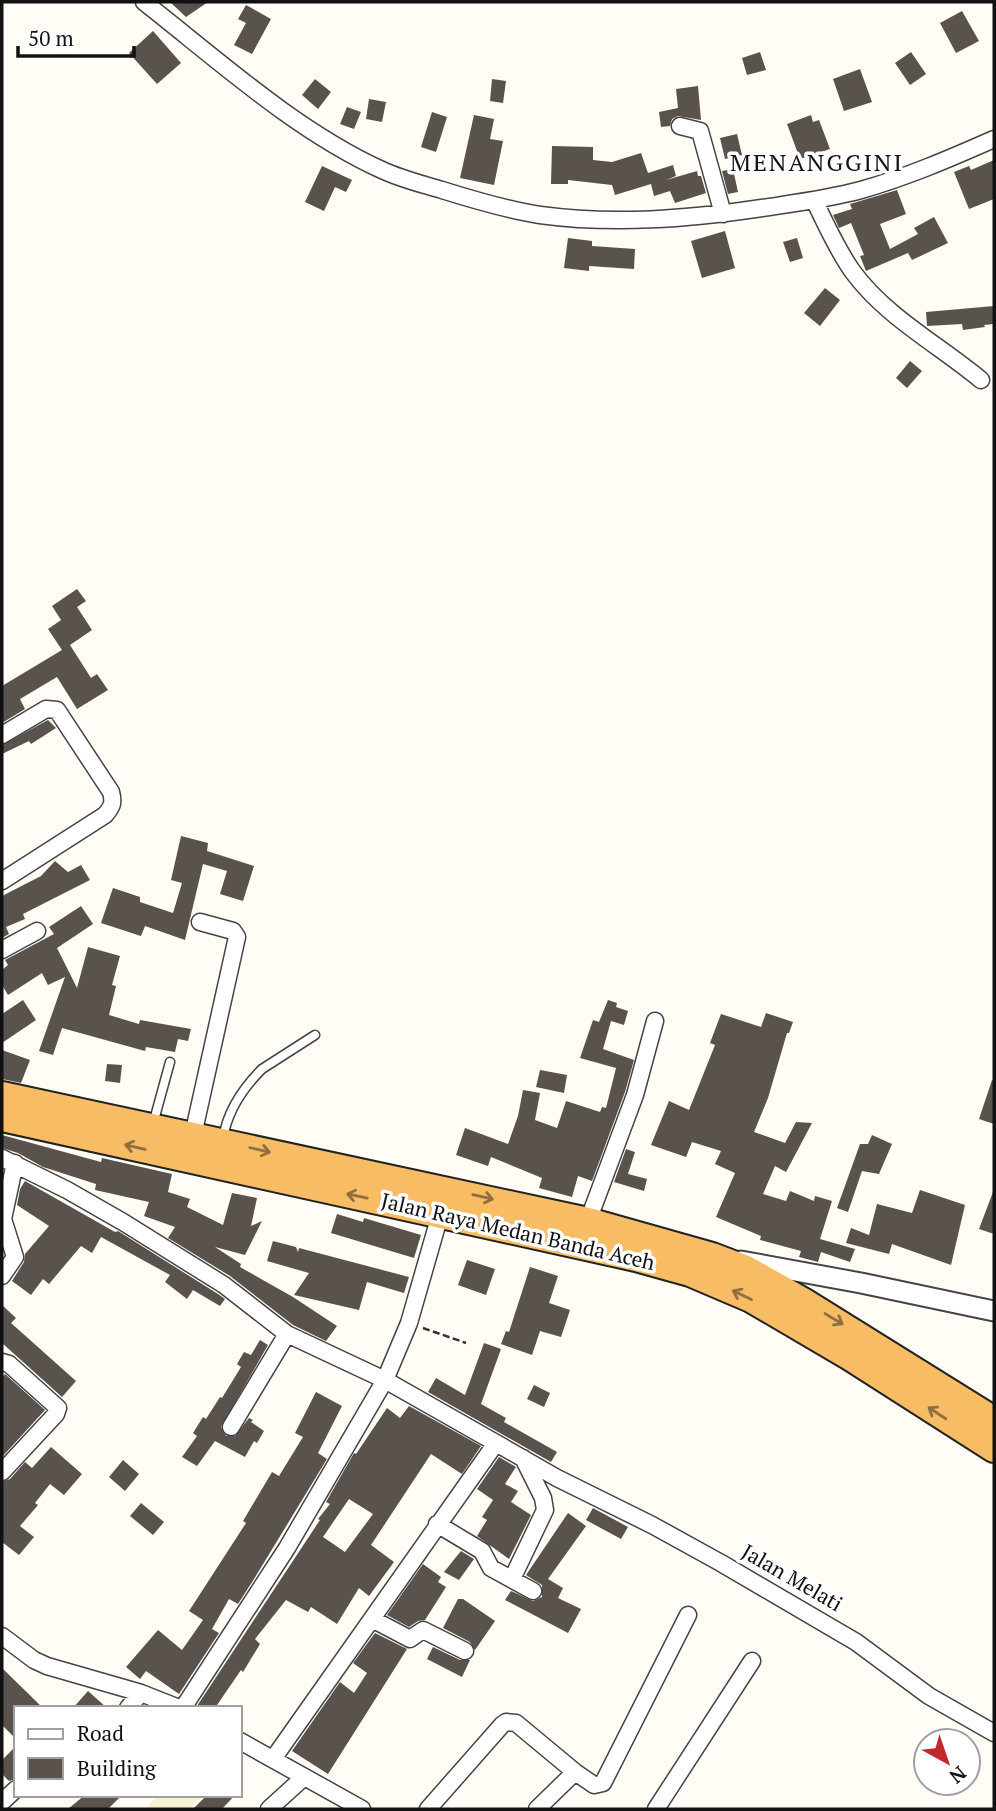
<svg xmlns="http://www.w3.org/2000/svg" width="996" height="1811" font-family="'PT Serif',serif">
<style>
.farmland{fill:#f6f3d4}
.building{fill:#5a524d;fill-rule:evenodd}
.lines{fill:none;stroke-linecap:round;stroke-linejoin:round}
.service-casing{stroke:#444;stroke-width:11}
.minor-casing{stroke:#444;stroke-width:19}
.tertiary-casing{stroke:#444;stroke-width:23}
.trunk-casing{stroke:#222;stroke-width:30}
.path{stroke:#333;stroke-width:2.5;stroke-dasharray:7 3.5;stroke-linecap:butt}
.service{stroke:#fff;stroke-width:8}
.minor{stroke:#fff;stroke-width:16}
.tertiary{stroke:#fff;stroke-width:19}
.trunk{stroke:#f7bc64;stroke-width:26}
.oneway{stroke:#906f3f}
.labels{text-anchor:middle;stroke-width:7;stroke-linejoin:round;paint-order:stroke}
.street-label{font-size:21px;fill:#111;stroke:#fff}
.quarter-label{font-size:24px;letter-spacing:2px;fill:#111;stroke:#fff}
</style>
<rect width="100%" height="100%" fill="#fffdf5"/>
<!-- farmland -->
<path class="farmland" d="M158 1795H203L189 1809H146Z"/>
<!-- building -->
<path class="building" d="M170 2H208L186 17Z
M246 5 271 19 252 54 234 45 246 23 238 19Z
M962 11 979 41 956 53 940 23Z
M153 31 181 63 157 84 129 53Z
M760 52 766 70 747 75 742 58Z
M911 52 926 74 910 85 895 63Z
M860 69 872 102 844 111 833 79Z
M315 79 331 92 318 109 302 95Z
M492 79 506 81 503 103 490 101Z
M698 86 701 120 678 116 672 119 670 126 661 127 659 112 678 108 676 89Z
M369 99 386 102 382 122 366 119Z
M347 107 361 112 354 129 340 124Z
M432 112 447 117 436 152 421 147Z
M474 115 494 119 490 139 503 141 494 185 460 178Z
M811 115 813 122 819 120 830 149 800 159 787 124Z
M737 134 742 155 725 159 720 138Z
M552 146 593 147V160L612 162 641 153 648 173 673 165 676 176 666 180 697 171 698 176H701L706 193 675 203 670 191 654 196 651 184 615 195 612 185 568 180V184H551Z
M994 160V199L969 209 954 172 969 166 971 170Z
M322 166 352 180 346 192 335 187 324 211 305 202Z
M733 169 738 192 728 194 722 171Z
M897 190 906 214 880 224 890 249 918 234 914 228 934 217 948 243 912 260 908 253 866 271 860 256 864 255 851 223 839 228 833 215 852 209 850 204Z
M725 231 735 268 702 278 691 241Z
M568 238 592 241V246L635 249 634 269 589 266V271L564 268Z
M797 238 803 258 790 262 783 242Z
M825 288 840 300 820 326 804 313Z
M994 306V324L984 325 985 327 963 330 962 324 927 326 926 312Z
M910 361 922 371 907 388 896 378Z
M77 589 86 601 77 607 92 630 70 645 91 678 97 674 108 690 77 709 57 677 20 699 25 709 2 723V686L62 650 48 629 61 620 52 606Z
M48 720 56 728 31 744 29 741 2 754V745Z
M181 836 208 843 207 851 254 866 243 901 220 894 227 871 203 864 185 940 145 926 141 936 101 923 113 888 140 897V902L173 913 182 883 171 880Z
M55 861 68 872 81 865 90 880 23 914 25 919 6 927 9 934 2 938V896L41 876Z
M81 906 93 924 57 948 77 988 88 947 120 956 112 985 116 986 109 1015 139 1024 140 1020 191 1029 188 1041 178 1039 175 1052 146 1047 145 1051 62 1028 53 1055 39 1051 65 977 48 985 42 973 8 995 2 985V970L8 965 5 960 54 934 49 927Z
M23 1000 36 1020 2 1043V1014Z
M608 1000 617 1003 616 1007 628 1011 624 1025 611 1021 603 1049 634 1060 625 1092 592 1181 578 1176 572 1197 539 1188 542 1178 491 1157 488 1166 456 1155 465 1128 508 1144 518 1116 523 1090 540 1093 535 1120 557 1128 566 1101 600 1112 602 1107 606 1108 616 1068 580 1058 593 1020 599 1022Z
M766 1013 793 1022 789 1033H787L768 1098 754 1132 785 1143 796 1122 812 1123 786 1172 775 1166 763 1194 786 1201 790 1191 814 1201 815 1196 832 1201 820 1239 855 1249 850 1262 821 1252 818 1262 799 1257 801 1251 760 1240 761 1236 716 1217 735 1173 715 1164 721 1151 692 1142 686 1157 651 1145 669 1101 689 1110 715 1045 710 1043 721 1014 761 1027Z
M2 1050 30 1060 21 1083 2 1079Z
M107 1064 122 1065 120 1083 105 1081Z
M540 1070 567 1075 564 1093 536 1087Z
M992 1080 994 1081V1124L979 1119Z
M2 1135 101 1162 102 1158 172 1174 168 1192 190 1199 187 1207 223 1225 232 1193 257 1198 251 1226 262 1221 245 1255 215 1247 241 1264 240 1267 293 1297 337 1326 326 1341 293 1325 230 1276 168 1238 175 1227 144 1216 149 1202 95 1190 96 1184 43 1167 18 1153 2 1148Z
M872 1135 892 1144 879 1174 862 1171 848 1212 837 1208 860 1144H868Z
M626 1149 635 1152 628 1174 647 1179 644 1191 614 1182Z
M25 1181 115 1232 118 1231 218 1294 225 1299 220 1306 193 1290 187 1299 165 1282 170 1275 101 1237 92 1253 81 1246 49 1284 43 1279 31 1295 12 1281 24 1262 25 1254 49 1226 17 1205 20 1189Z
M920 1190 965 1205 951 1265 892 1244 889 1254 846 1243 851 1228 869 1235 877 1204 912 1213Z
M993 1192H994V1234L979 1229Z
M337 1214 363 1222 364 1218 421 1235 414 1258 331 1233Z
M273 1241 296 1247 298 1252 299 1248 409 1277 404 1293 367 1282 359 1310 294 1295 309 1273 267 1261Z
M467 1260 495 1269 486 1295 458 1285Z
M530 1267 558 1276 549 1303 570 1310 561 1337 540 1331 532 1355 501 1344 506 1331 509 1332Z
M2 1305 16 1318 11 1323 76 1381 62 1397 2 1343Z
M260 1340 268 1345 221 1427 226 1436H235L249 1418 253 1420 251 1422 264 1431 257 1443 254 1441 245 1457 215 1441 197 1466 182 1457 197 1436 193 1433 203 1417 206 1419 220 1397 222 1398 241 1367 237 1364 244 1352 251 1355Z
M484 1343 501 1349 481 1404 506 1418 504 1422 557 1452 551 1462 428 1392 436 1378 465 1395Z
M5 1374 45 1410 2 1457V1377Z
M534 1385 550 1393 544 1407 527 1399Z
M316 1392 342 1406 318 1453 327 1459 254 1579 238 1604 229 1599 212 1629 219 1633 179 1694 146 1671 140 1679 126 1667 158 1630 182 1650 203 1620 189 1611 246 1523 243 1521 272 1472 279 1476 303 1437 295 1433Z
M409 1406 481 1446 462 1474 431 1454 371 1545 394 1562 369 1596 359 1588 337 1624 311 1607 308 1612 286 1600 255 1639 260 1644 243 1672 241 1670 215 1708H200L197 1706 320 1520 318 1519 330 1504 326 1502 354 1453 356 1454 387 1408 400 1418ZM349 1499 373 1514 345 1552 323 1537Z
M51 1447 82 1474 64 1495 50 1484 35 1503 38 1505 20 1526 34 1537 19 1555 2 1542V1482L10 1479 25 1462 32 1468Z
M499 1457 516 1467 505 1484 518 1491 511 1502 531 1515 509 1559 477 1536 487 1520 482 1517 493 1500 477 1489Z
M123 1460 139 1474 125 1491 109 1477Z
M141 1503 164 1522 153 1535 130 1516Z
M593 1508 628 1527 621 1539 586 1520Z
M568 1513 586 1526 548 1579 563 1588 558 1598 581 1609 568 1633 505 1600 511 1591 533 1601 542 1597V1585L526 1575Z
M461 1551 474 1559 459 1580 444 1572Z
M423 1564 441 1577 438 1582 446 1587 425 1620 418 1621 409 1627 387 1615Z
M458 1599H463L495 1621 475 1650 470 1642 443 1628Z
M375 1633 407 1649 328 1774 292 1751 340 1682 354 1693 367 1673 353 1663Z
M433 1647 460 1660H470L462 1677 427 1659Z
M2 1668 43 1708H16V1739L2 1725Z
M88 1691 107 1708H73Z
M16 1746V1779L9 1781 2 1774V1760Z
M85 1795H122L108 1809H68Z
M207 1795H235L222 1809H193Z"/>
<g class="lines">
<!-- service casing -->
<g class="service-casing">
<path id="service" d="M153 1124 170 1062
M223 1139C227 1112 243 1088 262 1069L315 1035"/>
</g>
<!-- minor casing -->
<g class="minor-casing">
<path id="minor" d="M144 2C218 60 296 131 382 170 401 179 422 184 442 190 474 200 507 210 540 215 614 225 687 219 762 208 795 203 828 199 861 190 907 177 951 158 994 139
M680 126 700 131 723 214
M814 200C826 224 837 250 853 272 886 317 939 345 981 380
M2 735 46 709 57 710 111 792C114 803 112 807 105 815L2 881
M2 950 37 931
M193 1135 237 937 233 931 200 922
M2 1158 67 1190 123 1222 224 1285 287 1334
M588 1221 635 1095 655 1021
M2 1276 15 1257 3 1219 15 1163
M2 1362 9 1364 58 1408 56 1414 2 1472
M231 1427 287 1334 385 1380 409 1323 440 1215
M496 1443 557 1478 652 1525 721 1563 856 1642 929 1696 994 1733
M437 1524 482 1551 491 1568 533 1591
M512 1579 545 1510 543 1498 523 1458
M372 1619 410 1639 423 1630 465 1651
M2 1636 34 1660 47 1666 141 1693 179 1708
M128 1708 141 1693
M183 1708 287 1548 385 1380 496 1443 273 1759
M240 1741 362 1809
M575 1772 594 1785 603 1783 688 1615
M2 1802 16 1789
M269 1809 303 1778
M428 1809 502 1725 506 1722 516 1723 575 1772 537 1809
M656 1809 752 1661"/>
</g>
<!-- tertiary casing -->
<g class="tertiary-casing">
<path id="tertiary" d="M741 1261 861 1283 994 1311"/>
</g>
<!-- trunk casing -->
<g class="trunk-casing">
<path id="trunk" d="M2 1095 588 1221 712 1256 746 1269 803 1301 994 1420
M2 1118 636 1258 690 1273 751 1299 850 1357 994 1449"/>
</g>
<!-- path -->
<path class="path" d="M423 1328 466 1343"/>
<!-- service -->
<use href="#service" class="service"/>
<!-- minor -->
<use href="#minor" class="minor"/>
<!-- tertiary -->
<use href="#tertiary" class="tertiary"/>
<!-- trunk -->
<use href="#trunk" class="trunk"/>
</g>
<!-- one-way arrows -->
<defs><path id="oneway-shaft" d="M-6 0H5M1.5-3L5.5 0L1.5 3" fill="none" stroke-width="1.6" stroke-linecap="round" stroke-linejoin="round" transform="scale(1.75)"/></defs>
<g class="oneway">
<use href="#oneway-shaft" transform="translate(135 1147) rotate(-167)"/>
<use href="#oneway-shaft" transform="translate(260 1150) rotate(13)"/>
<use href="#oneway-shaft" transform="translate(357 1196) rotate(-168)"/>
<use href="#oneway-shaft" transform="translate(483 1197) rotate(13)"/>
<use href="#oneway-shaft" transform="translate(742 1295) rotate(-154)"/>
<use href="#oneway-shaft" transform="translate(834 1319) rotate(31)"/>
<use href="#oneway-shaft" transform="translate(937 1413) rotate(-147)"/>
</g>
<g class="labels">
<!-- street labels -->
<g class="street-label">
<text transform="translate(518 1232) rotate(13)" y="7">Jalan Raya Medan Banda Aceh</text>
<text transform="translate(792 1578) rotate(30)" y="7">Jalan Melati</text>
</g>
<!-- quarter labels -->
<g class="quarter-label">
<text x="817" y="171">MENANGGINI</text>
</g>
</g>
<!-- border -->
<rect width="996" height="1811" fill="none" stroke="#111111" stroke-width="7"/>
<!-- legend -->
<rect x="14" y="1706" width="228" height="91" fill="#ffffff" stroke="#a0a0a0" stroke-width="2"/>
<rect x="28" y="1729" width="35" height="10" fill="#ffffff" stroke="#a0a0a0" stroke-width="2"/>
<text x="77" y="1741" font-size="21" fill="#111111">Road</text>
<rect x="28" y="1758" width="35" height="21" fill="#5a524d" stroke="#a0a0a0" stroke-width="2"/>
<text x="77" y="1776" font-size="21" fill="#111111">Building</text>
<!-- north arrow -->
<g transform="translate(947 1762) rotate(140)"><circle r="33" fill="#ffffff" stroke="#a0a0a0" stroke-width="2"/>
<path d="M0-5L12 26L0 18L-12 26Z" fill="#c4262e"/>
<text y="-10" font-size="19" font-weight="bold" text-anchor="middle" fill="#111111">N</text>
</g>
<!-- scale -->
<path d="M18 46v10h116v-10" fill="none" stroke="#111111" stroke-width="3.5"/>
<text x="28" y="46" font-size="21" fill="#111111" stroke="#ffffff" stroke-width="5" paint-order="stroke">50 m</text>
</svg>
